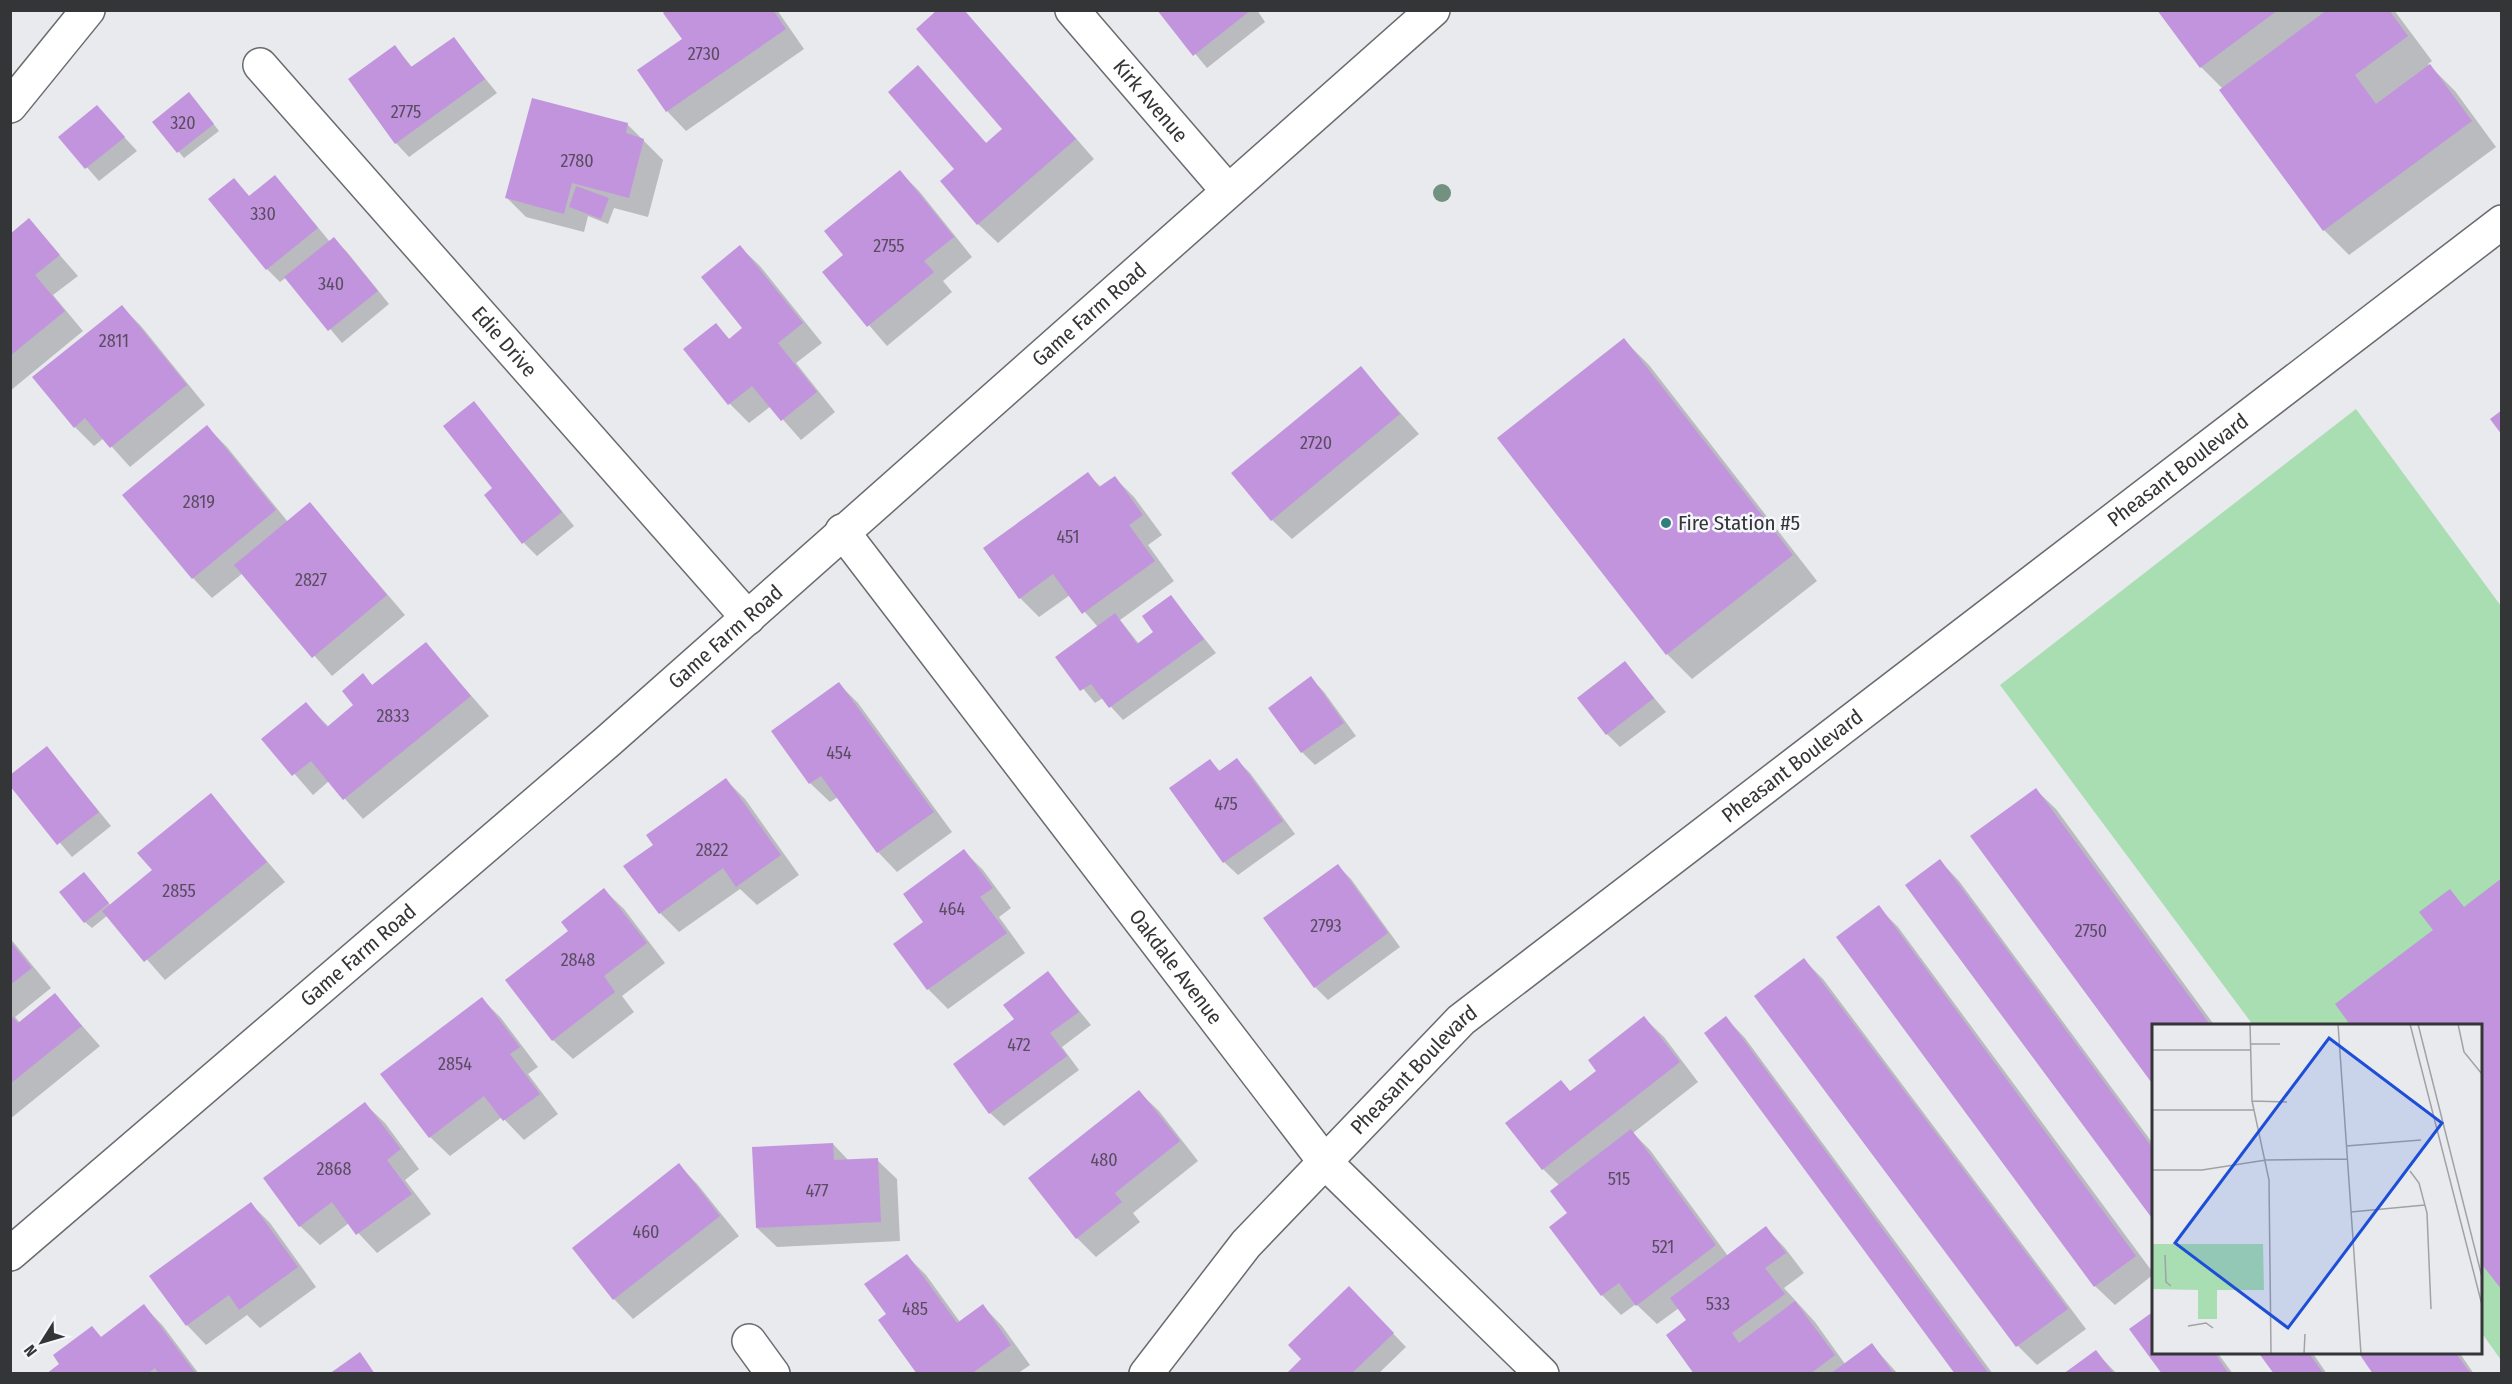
<svg xmlns="http://www.w3.org/2000/svg" width="2512" height="1384" font-family="'Fira Sans Condensed',sans-serif">
<style>
.green{fill:#a9ddb2}
.shadow{fill:#0003}
.building{fill:#c394de}
.lines{fill:none;stroke-linecap:round;stroke-linejoin:round}
.street-casing{stroke:#696b6f;stroke-width:36}
.secondary-casing{stroke:#696b6f;stroke-width:36}
.primary-casing{stroke:#696b6f;stroke-width:36}
.street{stroke:#fff;stroke-width:33}
.secondary{stroke:#fff;stroke-width:33}
.primary{stroke:#fff;stroke-width:33}
.tree{fill:#72917e}
.poi-dot{fill:#347d7d;stroke:#f5f7fc;stroke-width:2}
.labels{text-anchor:middle;stroke-width:5;stroke-linejoin:round;paint-order:stroke}
.number-label{font-size:18px;fill:#584d61}
.street-label{font-size:21px;fill:#343537;stroke:#f5f7fc}
.poi-label{font-size:21px;fill:#343537;stroke:#f5f7fc;text-anchor:start}
.inset-road{fill:none;stroke:#a0a2a5;stroke-width:1.5}
.view{fill:#1d4ed8;fill-opacity:0.15;stroke:#1d4ed8;stroke-width:3}
.inset-edge{fill:none;stroke:#343537;stroke-width:3}
</style>
<rect width="100%" height="100%" fill="#e8eaee"/>
<!-- green -->
<path class="green" d="M2356 409 2501 606V1360L2481 1332 2480 1026 2253 1025 2000 685Z"/>
<!-- shadow -->
<path class="shadow" d="M669 10H777L804 49 686 131 667 111 684 39Z
M964 10 1094 159 998 243 978 224 918 68 987 144 1004 129Z
M1159 10H1257L1265 22 1207 68Z
M2159 10H2394L2432 61 2428 64 2455 91 2496 147 2349 255 2324 230 2221 91 2223 89 2201 67Z
M453 39 497 93 409 157 396 143 350 79 395 47 413 68Z
M195 100 219 131 184 158 154 122Z
M97 107 137 151 99 181 60 137Z
M627 124 663 160 648 217 614 208 608 224 588 216 584 232 526 217 507 198Z
M900 172 919 191 972 257 943 281 952 292 887 346 824 273 845 255Z
M234 180 250 197 288 191 330 242 334 239 347 252 389 304 342 343 287 277 280 282 267 269 210 199Z
M29 220 78 276 53 295 83 331 10 391V236Z
M740 247 760 266 822 343 796 363 835 412 801 440 771 406 749 423 730 404 686 349 716 325 730 340 744 328Z
M122 307 141 326 205 405 130 467 104 438 94 446 75 427Z
M1624 340 1649 365 1817 581 1692 679 1667 654Z
M1361 368 1419 434 1292 539 1272 520Z
M474 403 574 526 537 556 524 543 494 488Z
M207 427 227 447 288 522 310 504 405 615 332 676 243 573 212 598 193 578Z
M1088 474 1101 487 1115 478 1134 497 1162 535 1148 545 1174 581 1120 620 1139 644 1155 632 1171 597 1216 653 1123 720 1103 698 1095 703 1057 657 1098 627 1070 595 1039 617 1020 598Z
M426 644 489 716 363 819 329 781 313 795 264 739 306 704 329 727 355 705 363 675 373 686Z
M1625 663 1666 712 1620 747 1607 734Z
M1311 678 1324 692 1356 736 1315 765 1302 752 1270 708Z
M839 684 858 703 952 832 897 872 878 852 838 797 830 802 810 783Z
M47 748 111 826 72 857 10 784Z
M1237 760 1250 773 1295 834 1238 875 1224 862 1171 788 1210 761 1221 772Z
M726 780 745 799 799 875 757 905 740 889 679 932 660 913 655 845Z
M2036 790 2056 809 2215 1026H2154Z
M210 795 285 882 165 980 108 915 92 928 85 922 90 880 111 906 154 870Z
M964 851 983 870 1011 908 999 917 1025 953 948 1009 928 989 895 944 925 922Z
M1940 861 1959 881 2154 1145V1219Z
M1338 866 1351 879 1400 947 1328 1000 1315 987Z
M604 890 624 909 665 963 622 996 634 1012 573 1059 553 1040 570 932Z
M1878 907 1898 927 2154 1274 2115 1305 2095 1286Z
M10 938 51 988 15 1017 20 1023 55 995 100 1046 10 1119Z
M1804 960 1823 979 2086 1329 2037 1365 2018 1346Z
M1048 973 1091 1025 1062 1047 1079 1070 1004 1126 990 1113 955 1065 1016 1019Z
M482 999 501 1018 538 1067 528 1074 558 1114 524 1140 502 1117 450 1156 430 1137Z
M1644 1018 1664 1037 1698 1082 1633 1133 1650 1150 1728 1256 1766 1228 1785 1248 1804 1273 1784 1288 1815 1322 1845 1364 1872 1345 1898 1374H1696L1688 1321 1679 1308 1657 1324 1636 1304 1621 1315 1602 1295 1551 1228 1569 1214 1559 1185 1543 1169 1571 1092 1598 1071Z
M1726 1018 1745 1038 1993 1374H1956Z
M1139 1092 1159 1111 1198 1161 1133 1213 1140 1222 1096 1257 1077 1238Z
M365 1104 385 1123 419 1169 405 1180 431 1214 377 1253 349 1223 320 1245 300 1226 265 1179Z
M833 1144 849 1161 877 1160 897 1179 900 1241 777 1247 757 1228Z
M679 1165 698 1185 739 1236 633 1319 614 1299 574 1248Z
M251 1204 270 1223 316 1287 260 1328 247 1315 206 1345 187 1325Z
M907 1256 926 1275 960 1322 983 1306 1002 1326 1030 1365 1017 1374H919L888 1315Z
M1362 1301 1406 1347 1378 1374H1288Z
M144 1306 163 1326 199 1374H48L61 1364 92 1328 102 1338Z
M2096 1352 2117 1374H2066Z
M2154 1352H2217L2233 1374H2164Z
M2260 1352H2312L2327 1374H2275Z
M2360 1352H2459L2474 1374H2375Z"/>
<!-- building -->
<path class="building" d="M666 10H773L786 29 666 112 637 70 682 39 663 13Z
M937 10H964L1076 139 977 225 940 181 954 169 888 92 918 65 986 143 1002 129 916 29Z
M1157 10H1251L1193 56Z
M2157 10H2278L2200 68Z
M2327 10H2389L2408 36 2355 75 2376 104 2430 64 2472 121 2323 231 2219 90Z
M454 37 485 79 395 144 348 79 395 45 411 67Z
M189 92 214 124 177 153 152 122Z
M532 98 628 123 626 133 644 139 629 198 572 183 564 214 505 198Z
M97 105 125 137 85 169 58 137Z
M900 170 954 237 924 261 934 272 867 327 822 272 843 255 824 231Z
M275 175 318 228 266 270 208 199 234 178 249 196Z
M576 186 609 198 601 219 569 207Z
M29 218 60 255 35 275 65 311 10 356V234Z
M334 237 378 291 328 331 284 277Z
M740 245 803 323 778 343 817 392 781 421 752 386 728 405 683 349 716 323 729 339 742 328 701 277Z
M122 305 187 385 110 448 85 418 74 428 32 377Z
M1624 338 1793 555 1666 655 1497 438Z
M1361 366 1400 414 1271 521 1231 473Z
M474 401 562 512 522 544 484 495 492 488 443 426Z
M2502 410V435L2490 419Z
M207 425 276 510 192 579 122 495Z
M1088 472 1099 487 1115 476 1143 515 1129 525 1155 561 1082 614 1053 574 1019 599 983 548Z
M310 502 387 595 312 658 234 565Z
M1171 595 1204 639 1109 708 1091 684 1080 691 1055 657 1115 613 1137 644 1153 632 1142 616Z
M426 642 471 696 343 800 311 761 292 776 261 739 306 702 327 727 353 705 342 691 363 673 372 685Z
M1625 661 1654 698 1606 735 1577 698Z
M1311 676 1344 723 1301 753 1268 708Z
M839 682 934 812 877 853 821 776 809 784 771 731Z
M47 746 99 812 57 845 10 786V775Z
M1237 758 1283 821 1223 863 1169 788 1210 759 1219 771Z
M726 778 781 855 736 887 723 868 659 914 623 866 653 845 646 835Z
M2036 788 2211 1026H2154V1086L1970 836Z
M211 793 267 862 144 962 102 911 152 870 137 853Z
M964 849 993 888 980 897 1007 933 927 990 893 944 923 922 903 894Z
M1940 859 2154 1150V1221L1905 885Z
M1338 864 1388 933 1314 988 1263 918Z
M84 872 109 903 84 923 59 892Z
M2502 878V1290L2480 1262V1026H2351L2335 1004 2433 930 2419 912 2450 889 2464 907Z
M604 888 647 943 604 976 615 992 552 1041 505 980 568 931 561 922Z
M1879 905 2136 1256 2094 1287 1836 937Z
M10 941 32 968 10 985Z
M1804 958 2068 1309 2016 1347 1754 996Z
M1048 971 1079 1012 1050 1033 1067 1056 989 1114 953 1064 1014 1019 1003 1005Z
M55 993 82 1026 10 1084V1014L18 1023Z
M482 997 520 1047 510 1054 540 1094 503 1121 484 1096 429 1138 380 1074Z
M1644 1016 1680 1062 1542 1170 1505 1123 1561 1080 1570 1091 1596 1071 1588 1060Z
M1726 1016 1989 1374H1955L1704 1033Z
M1139 1090 1180 1141 1115 1193 1122 1202 1076 1239 1028 1178Z
M365 1102 401 1149 387 1160 412 1194 356 1235 332 1202 299 1227 263 1178Z
M1631 1129 1716 1245 1636 1306 1619 1283 1601 1296 1549 1227 1567 1213 1550 1191Z
M833 1143 834 1160 878 1158 881 1222 756 1228 752 1147Z
M679 1163 720 1216 613 1300 572 1248Z
M251 1202 298 1267 239 1310 229 1295 186 1326 149 1276Z
M1766 1226 1786 1253 1765 1268 1785 1294 1732 1333 1739 1343 1795 1301 1835 1355 1810 1374H1694L1666 1335 1686 1320 1670 1298Z
M907 1254 957 1323 983 1304 1011 1345 971 1374H917L878 1320 886 1314 864 1284Z
M1349 1286 1394 1333 1351 1374H1286L1301 1359 1288 1345Z
M144 1304 196 1374H159L155 1368 147 1374H46L59 1364 53 1355 92 1326 101 1337Z
M2154 1311V1352H2214L2229 1374H2162L2129 1329Z
M1872 1343 1894 1374H1830Z
M2096 1350 2114 1374H2063Z
M360 1352 375 1374H329Z
M2258 1352H2308L2324 1374H2274Z
M2358 1352H2455L2471 1374H2373Z"/>
<g class="lines">
<!-- street casing -->
<g class="street-casing">
<g id="street">
<path id="s1" d="M1072 10 1228 191"/>
<path id="s2" d="M260 65 748 618"/>
<path d="M749 1341 773 1374"/>
<path id="s3" d="M1146 1374 1246 1244 1461 1020 2502 222"/>
</g>
</g>
<!-- secondary casing -->
<g class="secondary-casing">
<g id="secondary">
<path id="s4" d="M842 531 1325 1162 1542 1374"/>
<path id="s5" d="M10 1254 607 742 1433 10"/>
</g>
</g>
<!-- primary casing -->
<g class="primary-casing">
<path id="primary" d="M10 106 88 10"/>
</g>
<!-- street -->
<use href="#street" class="street"/>
<!-- secondary -->
<use href="#secondary" class="secondary"/>
<!-- primary -->
<use href="#primary" class="primary"/>
</g>
<!-- trees -->
<circle class="tree" cx="1442" cy="193" r="9"/>
<!-- markers -->
<circle class="poi-dot" cx="1666" cy="523" r="6"/>
<g class="labels">
<!-- number labels -->
<g class="number-label">
<text x="704" y="60">2730</text>
<text x="406" y="118">2775</text>
<text x="183" y="129">320</text>
<text x="577" y="167">2780</text>
<text x="263" y="220">330</text>
<text x="889" y="252">2755</text>
<text x="331" y="290">340</text>
<text x="114" y="347">2811</text>
<text x="1316" y="449">2720</text>
<text x="199" y="508">2819</text>
<text x="1068" y="543">451</text>
<text x="311" y="586">2827</text>
<text x="393" y="722">2833</text>
<text x="839" y="759">454</text>
<text x="1226" y="810">475</text>
<text x="712" y="856">2822</text>
<text x="179" y="897">2855</text>
<text x="952" y="915">464</text>
<text x="1326" y="932">2793</text>
<text x="2091" y="937">2750</text>
<text x="578" y="966">2848</text>
<text x="1019" y="1051">472</text>
<text x="455" y="1070">2854</text>
<text x="1104" y="1166">480</text>
<text x="334" y="1175">2868</text>
<text x="1619" y="1185">515</text>
<text x="817" y="1197">477</text>
<text x="646" y="1238">460</text>
<text x="1663" y="1253">521</text>
<text x="1718" y="1310">533</text>
<text x="915" y="1315">485</text>
</g>
<!-- street labels -->
<g class="street-label">
<text dy="7" stroke="none"><textPath href="#s1" startOffset="120">Kirk Avenue</textPath></text>
<text dy="7" stroke="none"><textPath href="#s5" startOffset="1431">Game Farm Road</textPath></text>
<text dy="7" stroke="none"><textPath href="#s2" startOffset="369">Edie Drive</textPath></text>
<text dy="7" stroke="none"><textPath href="#s3" startOffset="1378">Pheasant Boulevard</textPath></text>
<text dy="7" stroke="none"><textPath href="#s5" startOffset="945">Game Farm Road</textPath></text>
<text dy="7" stroke="none"><textPath href="#s3" startOffset="892">Pheasant Boulevard</textPath></text>
<text dy="7" stroke="none"><textPath href="#s5" startOffset="459">Game Farm Road</textPath></text>
<text dy="7" stroke="none"><textPath href="#s4" startOffset="549">Oakdale Avenue</textPath></text>
<text dy="7" stroke="none"><textPath href="#s3" startOffset="406">Pheasant Boulevard</textPath></text>
</g>
<!-- poi labels -->
<g class="poi-label">
<text x="1678" y="530">Fire Station #5</text>
</g>
</g>
<!-- overview -->
<g transform="translate(2152 1024)">
<rect width="330" height="330" fill="#e8eaee"/>
<path d="M0 220H111L112 266H65V295H46V266L0 265Z" fill="#a9ddb2"/>
<path class="inset-road" d="M98 0 100 77 117 156 119 330M186 0 209 330M258 0 330 281M266 0 330 253M306 0 312 28 330 50M98 20H128M0 26H98M100 77 135 78M0 86H102M194 122 269 116M0 146H50L114 136 195 135M258 147 267 159 275 189 279 285M199 188 273 181M13 231 14 258 19 262M36 302 54 299 61 304M152 330 153 310"/>
<path class="view" d="M177 14 290 99 136 304 23 219Z"/>
<rect width="330" height="330" class="inset-edge"/>
</g>
<!-- border -->
<rect width="2512" height="1384" fill="none" stroke="#343537" stroke-width="24"/>
<!-- north arrow -->
<g transform="translate(42 1342) rotate(233)" stroke="#f5f7fc" stroke-width="4.5" paint-order="stroke">
<path d="M0-4.5L10 22L0 15L-10 22Z" fill="#343537"/>
<text y="-9" font-size="16" font-weight="bold" text-anchor="middle" fill="#343537">N</text>
</g>
</svg>
